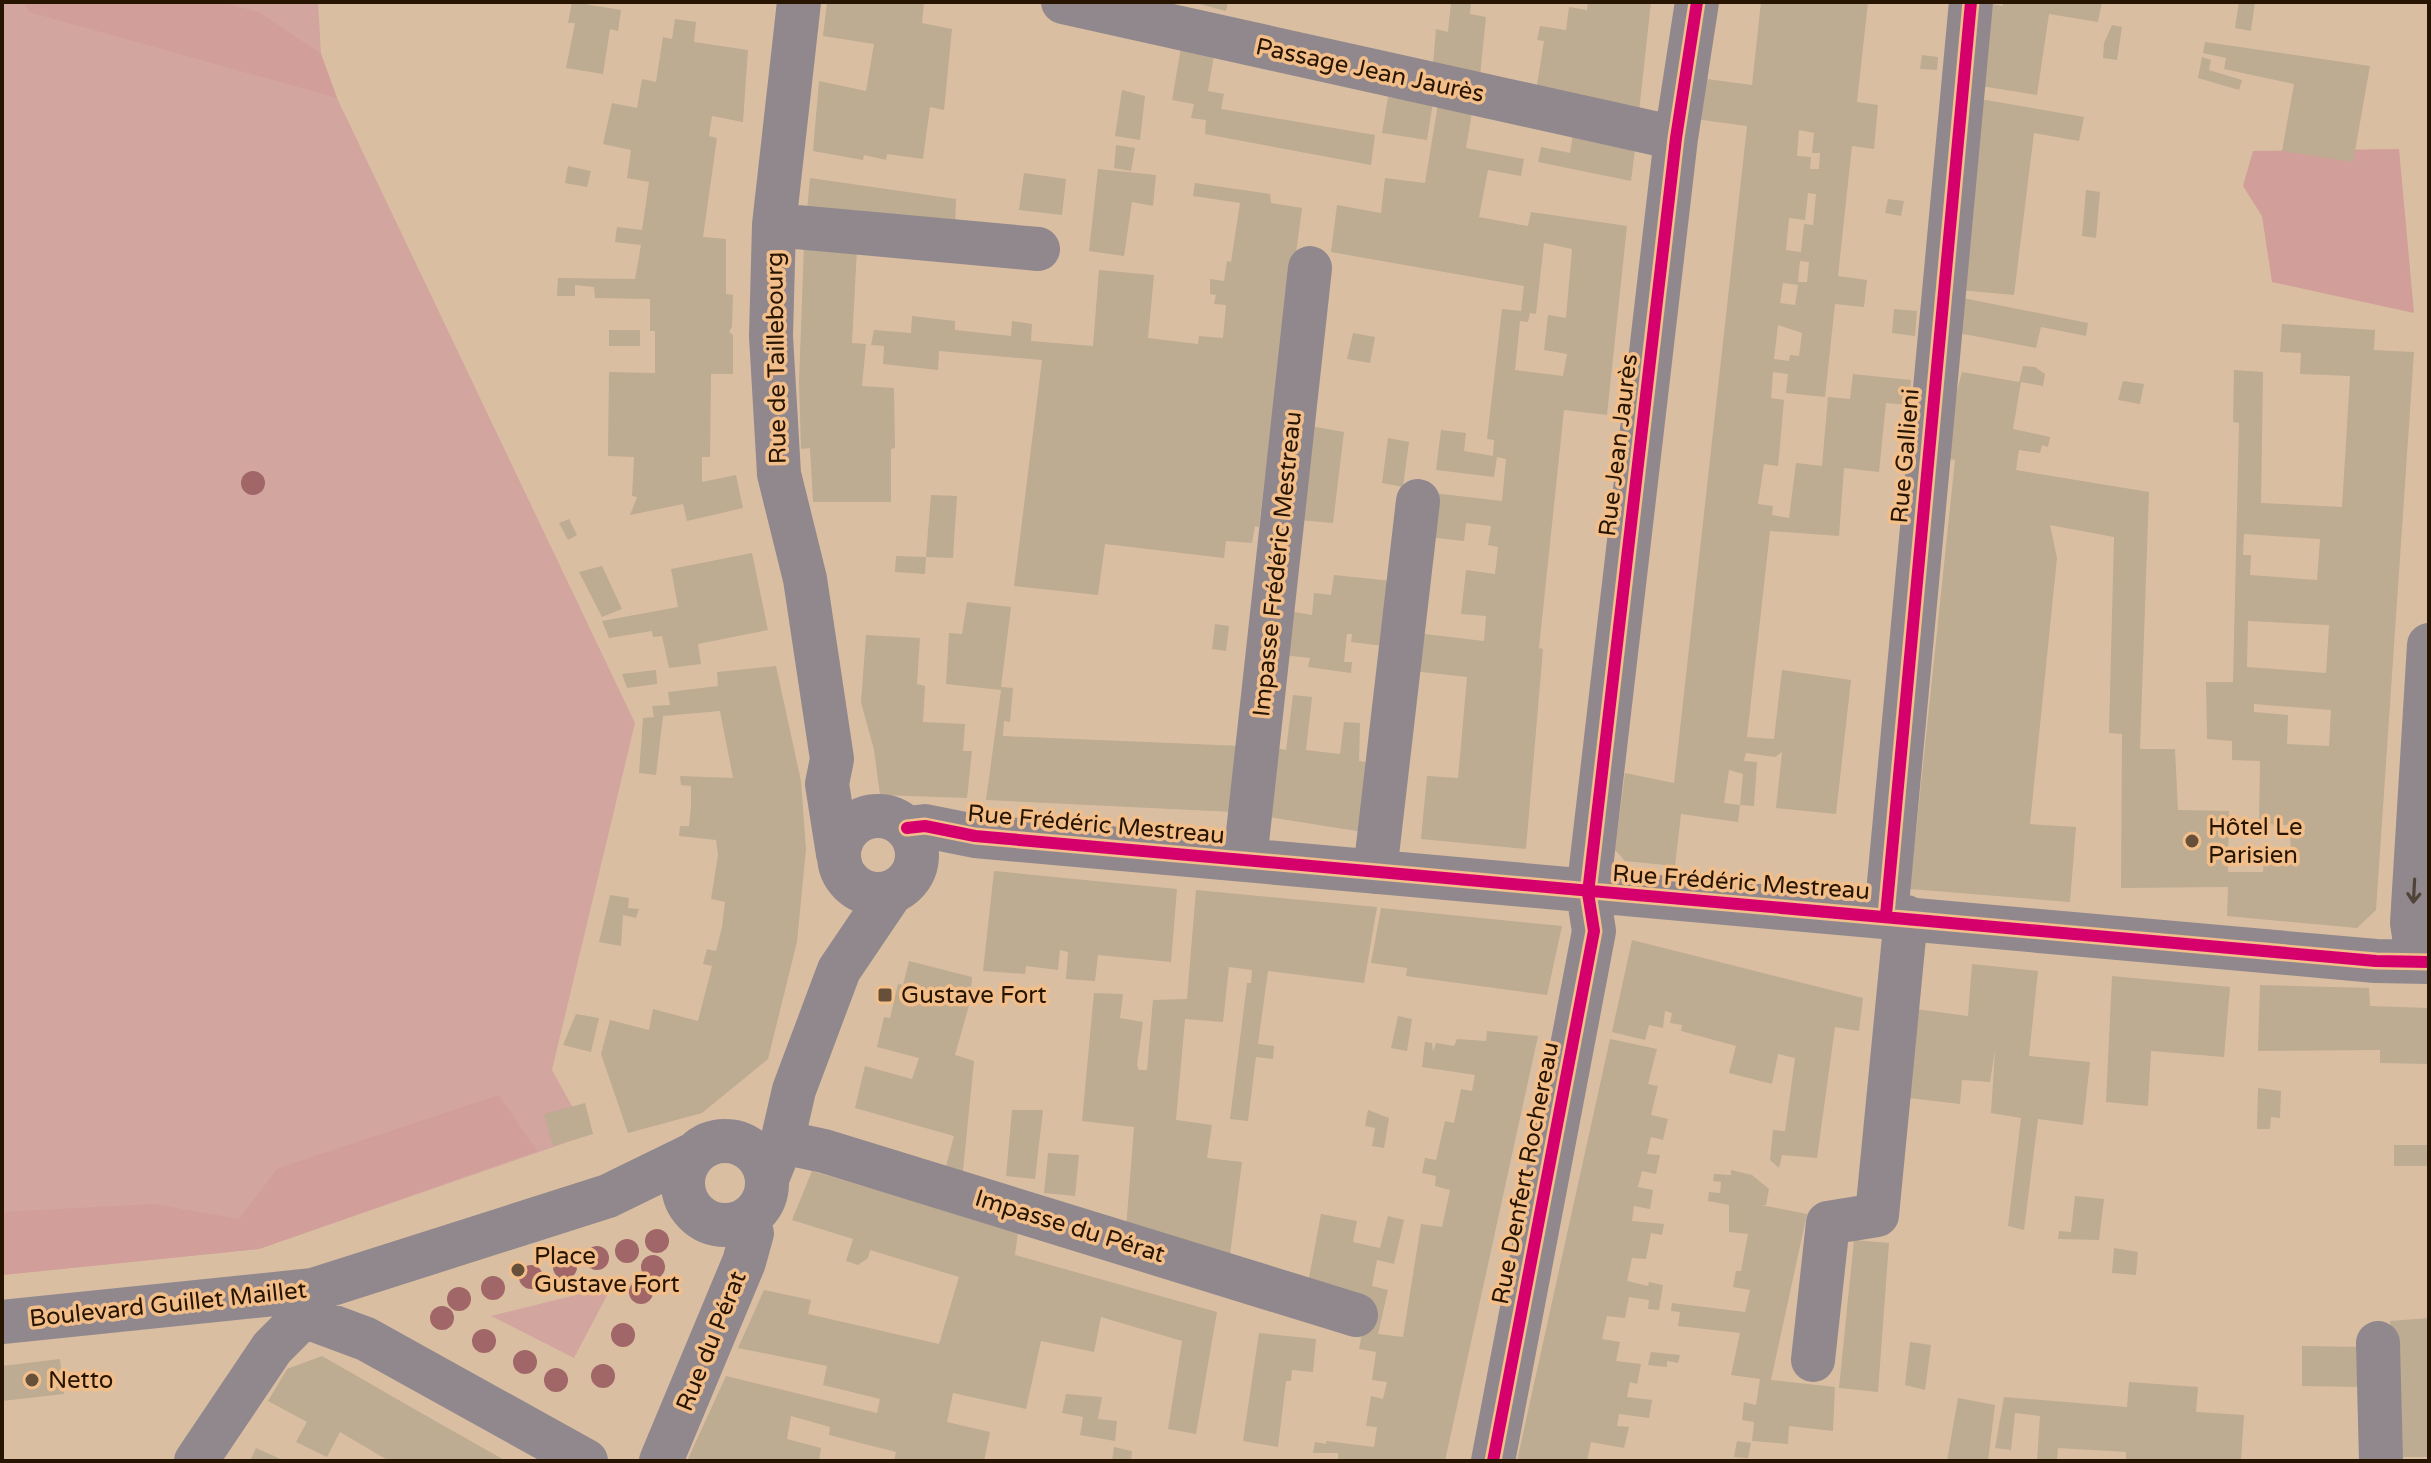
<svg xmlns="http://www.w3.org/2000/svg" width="2431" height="1463" font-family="'Varela Round',sans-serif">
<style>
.green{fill:#d3a59f}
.forest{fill:#d19e99}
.building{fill:#bdab92;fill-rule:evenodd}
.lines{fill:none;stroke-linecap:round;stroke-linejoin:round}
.minor{stroke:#91888d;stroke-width:44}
.cycleway-casing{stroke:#f2be8a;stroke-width:17}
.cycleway{stroke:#d6006c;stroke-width:12}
.tree{fill:#a16768}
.oneway{stroke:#524339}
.poi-dot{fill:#665039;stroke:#f2be8a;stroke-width:3}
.labels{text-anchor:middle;stroke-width:7;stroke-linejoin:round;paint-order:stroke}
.street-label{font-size:24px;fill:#281501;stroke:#f2be8a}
.poi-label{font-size:24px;fill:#281501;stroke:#f2be8a;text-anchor:start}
</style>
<rect width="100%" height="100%" fill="#dabea2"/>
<!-- green -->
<path class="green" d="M2 2H318L321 54 337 98 635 723 552 1070 588 1135 259 1249 2 1275Z
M612 1286 574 1358 491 1316Z"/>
<!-- forest -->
<path class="forest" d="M25 2H219L259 12 321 54 337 98 29 12Z
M2399 149 2414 313 2272 282 2262 216 2243 186 2253 151Z
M499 1095 537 1151 259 1249 2 1275V1212L154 1204 239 1219 278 1168Z"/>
<!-- building -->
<path class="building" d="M572 2 621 10 618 31 610 29 603 74 566 68 575 23H568Z
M827 2H924L922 23 952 29 944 110 930 107 923 159 887 154 886 160 864 155 863 160 813 151 819 81 866 91 874 44 823 36Z
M1192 2H1228L1226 11Z
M1451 2H1471L1470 14 1486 17 1479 86 1432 76 1436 29 1448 32Z
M1588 2H1651L1638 121 1535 98 1544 41 1537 40 1540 26 1566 30 1569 7 1587 10Z
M1761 2H1868L1857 102 1878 105 1874 149 1852 146 1838 276 1867 280 1864 307 1835 304 1825 397 1786 393 1788 374 1773 372 1771 398 1784 400 1779 456 1778 466 1764 464 1758 504 1773 506 1772 515 1789 518 1796 463 1822 466 1828 397 1850 399 1853 374 1911 380 1909 405 1886 403 1879 472 1844 468 1839 536 1770 531 1747 737 1774 739 1782 670 1851 680 1836 814 1776 808 1782 752 1775 757 1746 753 1744 761 1757 762 1754 806 1740 805 1743 774 1729 770 1724 803 1740 805 1738 822 1681 814 1675 866 1625 861 1615 850 1625 773 1674 783 1747 126 1695 119 1699 78 1752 85ZM1799 130 1814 133 1812 153H1820L1819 169H1810L1811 157 1797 156ZM1808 193 1816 194 1813 225 1804 224 1801 252 1786 250 1789 218 1805 220ZM1800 261 1809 262 1807 282H1798ZM1783 283 1798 285 1795 305 1780 303ZM1778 325 1802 333 1799 356 1790 355 1789 361 1774 359Z
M2003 2H2102L2098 22 2049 14 2037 95 1981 86 1991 4 2003 6Z
M2239 2H2255L2251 31 2235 28Z
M675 19 696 22 694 42 748 50 743 122 712 116 709 136 717 138 703 237 726 239V294L733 295 732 327 729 332 733 335V374H711L710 457H702V482L736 475 743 508 687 521 683 504 630 515 637 497 632 496 634 457 608 456 609 372 655 373V331H650V299L595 298 594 287 575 285V296H557L558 278 635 279 641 245 615 242 617 227 642 230 649 182 627 178 631 150 603 144 612 103 637 108 642 79 656 82 663 37 672 39Z
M2112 25 2122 27 2117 60 2103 58 2104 43Z
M1182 42 1215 49 1208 91 1224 94 1221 109 1375 135 1371 165 1205 134 1206 120 1191 118 1194 104 1172 100Z
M2205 42 2370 66 2353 162 2282 151 2294 84 2224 69 2226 58 2203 53Z
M1922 55 1938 57 1937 70 1920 69Z
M2202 57 2211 60 2209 70 2242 80 2239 90 2198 78Z
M1122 90 1145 96 1140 140 1115 136Z
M1388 97 1433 102 1427 140 1382 133Z
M1439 98 1473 106 1466 148 1524 159 1521 176 1488 170 1479 217 1528 226 1531 212 1627 226 1607 415 1564 410 1539 648 1543 649 1526 849 1421 839 1427 776 1458 778 1467 677 1412 671 1416 633 1484 641 1486 616 1461 614 1466 570 1495 574 1498 547 1488 545 1491 526 1466 523 1464 541 1428 537 1433 493 1502 501 1506 459 1497 457 1494 477 1436 470 1441 430 1466 433 1464 451 1493 456 1494 440 1487 439 1502 309 1521 311 1524 286 1331 252 1337 205 1381 213 1385 178 1425 183ZM1544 243 1572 249 1566 318 1548 315 1544 350 1567 354 1563 376 1515 370 1520 321 1528 322 1530 313 1536 314Z
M1980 99 2084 117 2079 141 2034 133 2014 295 1959 290Z
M1574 128 1636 142 1631 181 1538 162 1541 147 1570 153Z
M1116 145 1135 148 1131 171 1114 168Z
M568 166 591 171 587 187 565 183Z
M1098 169 1156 175 1153 206 1132 202 1124 256 1089 251Z
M1024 173 1066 179 1062 215 1019 210Z
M810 178 956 199 955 228 807 211Z
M1195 183 1270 194 1271 203 1302 208 1292 283 1288 282 1259 527 1255 526 1252 543 1226 541 1224 558 1105 544 1098 595 1014 586 1042 360 939 351 938 370 883 364 884 346 871 345 874 330 911 333 912 316 955 321V330L1011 336 1012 321 1032 324 1031 341 1093 346 1099 270 1154 275 1148 338 1198 344 1199 336 1223 338 1226 305 1214 304 1216 295 1210 294V279L1224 281 1227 261 1231 262 1240 203 1193 196Z
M2086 190 2100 192 2096 238 2082 236Z
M1888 199 1904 201 1901 216 1885 213Z
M804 245 857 249 852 343 866 344 862 386 894 388 895 448 891 449V502H813L810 448 801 449 799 382Z
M1958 297 2088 323 2086 336 2041 327 2036 348 1948 331Z
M1894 309 1917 311 1915 336 1892 333Z
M2282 324 2375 330 2374 350 2414 352 2376 910 2357 928 2227 916 2228 887 2121 888 2122 734 2109 733 2114 537 2050 525 2057 558 2030 824 2076 827 2070 902 1910 889 1955 460 1940 457 1962 372 2019 382 2023 366 2035 367 2045 374 2043 386 2021 382 2013 429 2050 437 2048 447 2042 445 2040 453 2019 450 2016 470 2149 492 2140 749H2175L2178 810 2229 811 2228 872H2263L2264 857 2287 858V864H2291L2290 825 2259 824 2260 761 2232 760V741L2207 739 2206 682H2233L2239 423 2233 422 2234 370 2263 372 2261 503 2342 507 2350 376 2300 374 2301 353 2280 352ZM2244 534 2320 539 2317 580 2250 575 2251 555H2243ZM2248 621 2329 625 2326 673 2247 667ZM2254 704 2331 710 2329 746 2287 744 2288 715 2254 712Z
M609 330H640V346H609Z
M1353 333 1375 337 1370 363 1347 359Z
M2123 381 2144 384 2140 404 2118 400Z
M1310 426 1344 432 1333 523 1299 520Z
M1388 438 1409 442 1403 487 1382 483Z
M931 495 957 496 953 558 926 557 925 574 895 572 896 556 926 557Z
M569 519 577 535 568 540 559 523Z
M752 553 768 630 698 644 701 664 669 668 662 636 653 637 652 631 609 638 602 621 678 607 671 569Z
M602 566 622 609 602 617 579 572Z
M1334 575 1392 581 1384 646 1351 642 1352 634H1347L1344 662H1352L1351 673 1308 667 1310 658 1282 655 1288 611 1312 615 1314 593 1331 595Z
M967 602 1011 607 1001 687 1013 688 1010 722 1004 721 1003 736 1242 746 1234 812 986 800 1001 690 946 684 949 633 962 634Z
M1215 624 1229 626 1226 651 1212 649Z
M866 635 920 638 917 684 925 686 923 722 965 724 963 751H972L967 798 880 795 874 750 861 702Z
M776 666 801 781 806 849 797 942 768 1059 702 1113 628 1133 601 1054 610 1020 649 1030 653 1009 698 1021 712 966 703 964 707 949 716 951 722 927 725 902 711 899 718 855 716 840 679 836 680 826H689L691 806V786L681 785 680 776 733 778 720 711 663 716 656 775 639 773 643 718 654 717 652 706 670 705 668 692 718 686 717 672Z
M656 670 657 684 627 688 622 674Z
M1293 695 1312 697 1306 750 1340 754 1344 722 1360 723 1359 761 1371 763 1363 832 1262 816 1271 747 1286 750Z
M994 871 1177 889 1171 962 1098 955 1095 981 1066 979 1068 952 1060 950 1058 970 1026 966 1025 974 983 971Z
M1196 890 1377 907 1364 983 1268 971 1258 1044 1274 1046 1273 1059 1256 1057 1248 1121 1230 1119 1247 983H1251L1252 970 1229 967 1223 1022 1185 1019 1176 1120 1212 1125 1207 1158 1242 1162 1230 1255 1126 1229 1134 1127 1082 1121 1094 993 1123 994 1120 1018 1143 1022 1137 1065 1139 1070H1147L1153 1000 1187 999Z
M610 895 629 898 628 908 639 909 636 918 623 915 621 946 599 942Z
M1381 908 1562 926 1547 995 1406 976 1407 968 1371 963Z
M1632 940 1863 998 1859 1031 1835 1027 1817 1158 1782 1155 1779 1168 1770 1160 1773 1130 1785 1131 1795 1058 1778 1054 1772 1084 1729 1073 1736 1046 1681 1031 1682 1025 1670 1023 1672 1013 1665 1011 1663 1028 1649 1025 1645 1040 1612 1032Z
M909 961 972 977 970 1002 955 1055 974 1061 962 1180 944 1174 954 1136 855 1108 865 1066 912 1079 919 1058 877 1047 884 1017 890 1018 898 984 903 985Z
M1972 964 2038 971 2029 1056 2090 1062 2083 1125 2038 1119 2024 1230 2008 1226 2021 1118 1991 1113 1995 1050 1990 1082 1962 1080 1960 1104 1909 1098 1908 1008 1968 1016Z
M2112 976 2230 987 2224 1057 2151 1051 2148 1106 2106 1102Z
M2260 985 2369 988 2370 1006 2429 1008V1064L2380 1063V1050L2258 1051Z
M576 1014 599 1018 591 1052 563 1045Z
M1398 1016 1412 1019 1407 1051 1391 1048Z
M1487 1031 1538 1036 1445 1461H1348L1338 1460V1453H1313L1315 1442 1326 1444V1441L1374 1447 1377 1427 1366 1426 1371 1396 1383 1399 1387 1382 1372 1380 1376 1352 1359 1349 1369 1297 1308 1283 1321 1214 1357 1221 1353 1242 1380 1248 1388 1216 1404 1220 1394 1264 1377 1260 1372 1286 1388 1290 1378 1334 1403 1337 1421 1224 1442 1227 1450 1190 1435 1186 1436 1176 1422 1173 1425 1158 1436 1160 1445 1121 1454 1123 1461 1089 1472 1091 1475 1075 1422 1067 1425 1042 1432 1043 1433 1052 1436 1043 1454 1046 1457 1039 1486 1041Z
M1610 1039 1657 1049 1648 1084 1658 1086 1651 1115 1668 1119 1663 1140 1651 1137 1647 1154 1660 1155 1656 1174 1642 1171 1638 1187 1653 1190 1650 1209 1634 1206 1632 1221 1664 1224 1662 1235 1651 1233 1646 1259 1632 1258 1627 1281 1648 1286 1649 1282 1663 1285 1659 1310 1648 1309 1649 1300 1629 1297 1625 1318 1607 1316 1602 1339 1620 1342 1616 1361 1641 1364 1637 1384 1630 1382 1627 1397 1652 1400 1649 1418 1619 1414 1617 1426 1629 1427 1624 1448 1591 1442 1587 1461H1517Z
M2258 1088 2281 1091 2280 1118 2271 1117 2270 1129H2257Z
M585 1103 593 1134 553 1146 544 1114Z
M1012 1110H1043L1035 1179 1006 1176Z
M1368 1110 1389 1118 1384 1148 1372 1146 1375 1128 1365 1126Z
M2394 1145H2429V1166H2394Z
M1048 1153 1079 1155 1075 1196 1044 1193Z
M1731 1170 1752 1175 1769 1189 1766 1205H1761L1807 1214 1771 1380 1835 1387 1833 1431 1789 1426 1788 1444 1752 1441 1754 1422 1742 1420 1744 1402 1756 1405 1760 1379 1731 1375 1740 1333 1678 1326 1680 1312 1671 1311 1672 1303 1745 1312 1750 1290 1733 1287 1736 1271H1741L1748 1234 1729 1232V1205L1708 1201 1709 1192 1720 1193 1721 1182 1713 1181 1714 1174 1731 1175Z
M812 1171 1018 1232 1015 1255 1217 1312 1196 1434 1168 1429 1182 1341 1101 1317 1094 1352 1041 1341 1026 1409 953 1393 947 1422 990 1432 984 1461H894L896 1452 829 1435 830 1427 791 1416 787 1439 821 1448 819 1461H687L726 1376 877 1413 880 1399 823 1385 827 1366 738 1348 764 1290 811 1300 808 1314 939 1344 959 1277 870 1250 868 1258 858 1265 846 1261 853 1239 792 1220Z
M2075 1196 2104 1199 2099 1240 2058 1239 2059 1231 2071 1232Z
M1854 1240 1889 1243 1878 1392 1839 1388Z
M2114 1248 2138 1252 2136 1275 2112 1273Z
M2429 1318V1457H2394L2390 1321Z
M1259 1333 1316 1339 1313 1372 1292 1370 1291 1381H1286L1278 1447 1243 1441Z
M1910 1342 1931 1345 1925 1390 1905 1385Z
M2302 1346 2365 1347 2366 1387 2302 1386Z
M1651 1352 1680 1355 1678 1363 1667 1361V1367L1648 1365Z
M322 1356 423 1414 506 1461H389L340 1432 327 1457 296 1442 307 1422 268 1401 287 1369Z
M60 1359 64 1394 2 1401V1366Z
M2129 1382 2198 1387 2196 1412 2244 1415 2241 1461H2126V1452L2058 1448 2057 1461H2037L2040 1416 2015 1413 2011 1450 1995 1448 2004 1397 2127 1407Z
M1066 1394 1102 1397 1098 1419 1117 1421 1115 1441 1080 1435 1083 1417 1062 1413Z
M1958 1398 1995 1405 1988 1461H1947Z
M1737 1441 1751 1443 1748 1458 1734 1457Z
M1114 1447 1132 1451 1131 1461H1112Z
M256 1448 285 1461H250Z"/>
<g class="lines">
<!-- minor -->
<path class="minor" d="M799 2 774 225 771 336 779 474 805 579 832 759 827 784 838 854
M1063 2 1676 138
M774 225 1038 249
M839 855a39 39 0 1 1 78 0a39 39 0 1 1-78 0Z
M907 828 925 826 975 836 2376 961 2429 962
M1245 860 1310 268
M1375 872 1418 501
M1886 915 1971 2
M2418 962 2412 923 2429 645
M683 1183a42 42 0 1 1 84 0a42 42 0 1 1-84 0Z
M782 1142 824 1151 1356 1315
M767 1179 782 1142 794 1090 839 970 891 893
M304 1316 366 1339 586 1461
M2 1322 313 1290 608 1196 692 1155
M2378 1343 2381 1461
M1813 1360 1828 1223 1877 1215 1906 917
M196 1461 272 1348 304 1316 313 1290
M661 1461 744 1262 752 1233 745 1221
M1493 1461 1594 931 1588 893 1676 138 1697 2"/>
<!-- cycleway casing -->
<g class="cycleway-casing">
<path id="cycleway" d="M907 828 925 826 975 836 2376 961 2429 962
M1886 915 1971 2
M1493 1461 1594 931 1588 893 1676 138 1697 2"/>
</g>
<!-- cycleway -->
<use href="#cycleway" class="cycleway"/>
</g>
<!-- trees -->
<g class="tree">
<circle cx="253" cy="483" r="12"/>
<circle cx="657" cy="1241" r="12"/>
<circle cx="627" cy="1251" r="12"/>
<circle cx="597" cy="1258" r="12"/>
<circle cx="565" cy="1267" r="12"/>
<circle cx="653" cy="1267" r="12"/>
<circle cx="531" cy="1277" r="12"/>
<circle cx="493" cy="1288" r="12"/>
<circle cx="641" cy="1292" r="12"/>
<circle cx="459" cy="1299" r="12"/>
<circle cx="442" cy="1318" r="12"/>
<circle cx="623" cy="1335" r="12"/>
<circle cx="484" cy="1341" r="12"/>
<circle cx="525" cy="1362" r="12"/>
<circle cx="603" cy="1376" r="12"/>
<circle cx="556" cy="1380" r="12"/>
</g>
<!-- one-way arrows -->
<defs><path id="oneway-shaft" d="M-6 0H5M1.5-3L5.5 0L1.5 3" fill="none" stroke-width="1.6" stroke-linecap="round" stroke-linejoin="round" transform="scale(2)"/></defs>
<use class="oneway" href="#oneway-shaft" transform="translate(2414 891) rotate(93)"/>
<!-- markers -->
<g class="poi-dot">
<circle cx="2192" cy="841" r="8"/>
<rect x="877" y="987" width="16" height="16" rx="4"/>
<circle cx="518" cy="1270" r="8"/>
<circle cx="32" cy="1380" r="8"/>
</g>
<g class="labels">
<!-- street labels -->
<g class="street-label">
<text transform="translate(1370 70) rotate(12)" y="8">Passage Jean Jaurès</text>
<text transform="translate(776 358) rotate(-91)" y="8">Rue de Taillebourg</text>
<text transform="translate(1618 445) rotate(-83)" y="8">Rue Jean Jaurès</text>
<text transform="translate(1905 456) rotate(-85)" y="8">Rue Gallieni</text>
<text transform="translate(1277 564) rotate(-84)" y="8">Impasse Frédéric Mestreau</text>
<text transform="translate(1096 824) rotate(5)" y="8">Rue Frédéric Mestreau</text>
<text transform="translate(1741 882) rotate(4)" y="8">Rue Frédéric Mestreau</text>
<text transform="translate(1525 1173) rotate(-79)" y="8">Rue Denfert Rochereau</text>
<text transform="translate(1070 1226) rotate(17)" y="8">Impasse du Pérat</text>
<text transform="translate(168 1304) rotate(-6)" y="8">Boulevard Guillet Maillet</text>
<text transform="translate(711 1341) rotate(-68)" y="8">Rue du Pérat</text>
</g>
<!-- poi labels -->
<g class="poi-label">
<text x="2208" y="835">Hôtel Le<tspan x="2208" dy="28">Parisien</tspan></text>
<text x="901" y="1003">Gustave Fort</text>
<text x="534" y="1264">Place<tspan x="534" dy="28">Gustave Fort</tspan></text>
<text x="48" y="1388">Netto</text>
</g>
</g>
<!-- border -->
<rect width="2431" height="1463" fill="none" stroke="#281501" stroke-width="8"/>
</svg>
